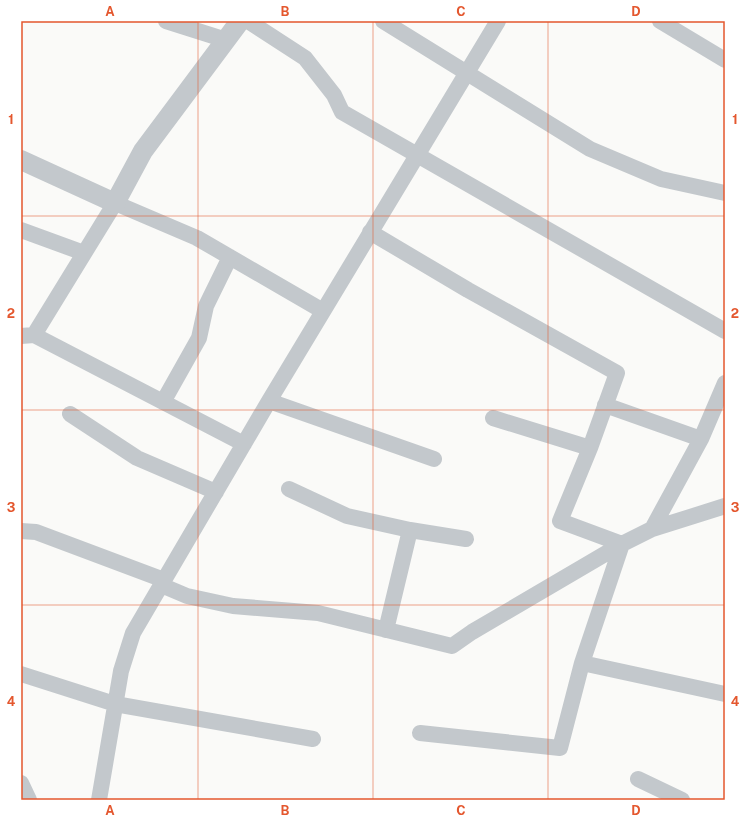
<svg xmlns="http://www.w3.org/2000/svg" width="746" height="821" font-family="'Public Sans',sans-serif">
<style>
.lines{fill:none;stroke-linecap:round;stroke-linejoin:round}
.minor{stroke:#c3c8cc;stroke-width:16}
.tertiary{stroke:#c3c8cc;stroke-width:20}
.grid{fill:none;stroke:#e4572e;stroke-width:1;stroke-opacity:0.55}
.neatline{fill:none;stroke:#e4572e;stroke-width:1.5}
.grid-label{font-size:13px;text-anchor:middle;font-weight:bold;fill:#e4572e}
</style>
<rect width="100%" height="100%" fill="#fafaf8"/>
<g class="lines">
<!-- minor -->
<path class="minor" d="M166 21 226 40
M248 21 305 58 334 95 342 112 725 331
M383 21 590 149 661 179 725 193
M660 21 725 60
M21 230 84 253
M370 232 468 290 617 373 590 448
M34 335 244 444
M21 336 34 335 115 203 197 238 323 311
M269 401 434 459
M163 402 199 338 206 306 230 257
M605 405 701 439
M70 414 137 458 216 492
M493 418 590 448 560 521 622 544
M289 489 347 516 410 530 466 539
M725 506 652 529 622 544 582 663 725 694
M652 529 701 439 725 383
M21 531 36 532 164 580
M161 585 187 596 233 606 318 613 452 646 472 632 622 544
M386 630 410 530
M21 674 115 704 313 739
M420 733 560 748 582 663
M638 779 682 800
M21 783 29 800
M99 800 121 671 133 633 269 401 498 21"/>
<!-- tertiary -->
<path class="tertiary" d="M21 160 115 203 143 151 240 21"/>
</g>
<!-- grid -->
<path class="grid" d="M198 21V800M373 21V800M548 21V800M21 216H725M21 410H725M21 605H725"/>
<!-- border -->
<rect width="746" height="821" fill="none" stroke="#ffffff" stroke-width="44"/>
<rect x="22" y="22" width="702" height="777" class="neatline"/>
<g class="grid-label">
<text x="110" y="16">A</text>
<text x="285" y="16">B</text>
<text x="461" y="16">C</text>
<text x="636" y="16">D</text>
<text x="11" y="124">1</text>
<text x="735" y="124">1</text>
<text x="11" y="318">2</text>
<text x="735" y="318">2</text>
<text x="11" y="512">3</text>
<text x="735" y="512">3</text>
<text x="11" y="706">4</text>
<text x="735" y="706">4</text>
<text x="110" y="815">A</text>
<text x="285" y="815">B</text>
<text x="461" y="815">C</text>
<text x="636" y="815">D</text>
</g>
</svg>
